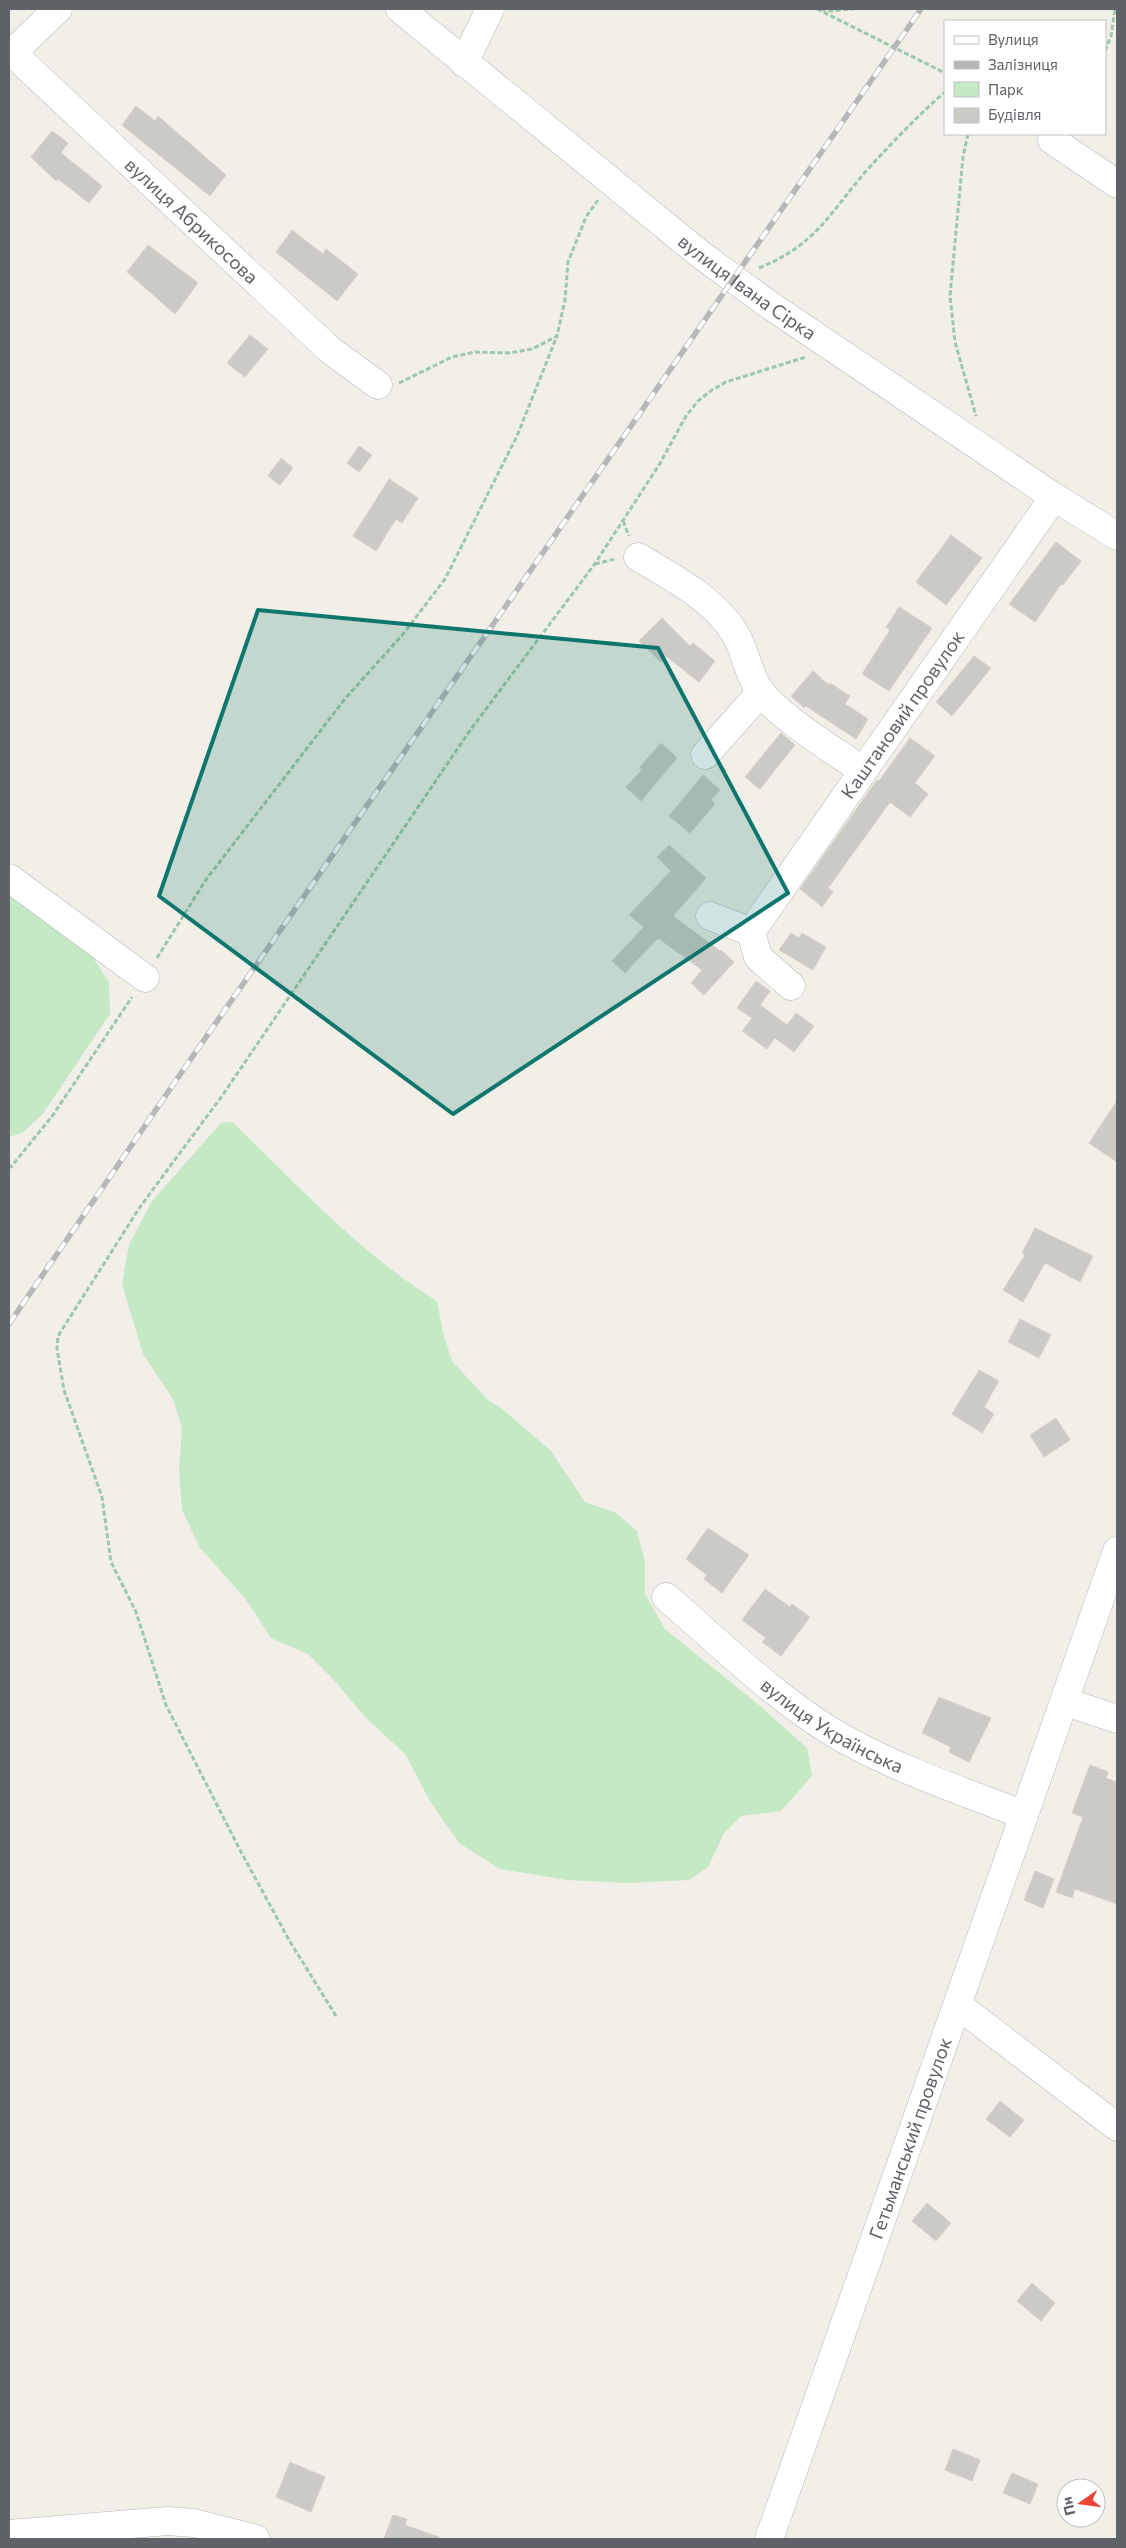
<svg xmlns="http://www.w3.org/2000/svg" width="1126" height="2548" font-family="Commissioner,sans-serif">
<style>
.green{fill:#c5e8c5}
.building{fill:#cccac5;stroke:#d6d1c6}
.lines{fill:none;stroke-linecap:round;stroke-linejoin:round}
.minor-casing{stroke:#b5b8bc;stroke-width:29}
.path{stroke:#9cc7a9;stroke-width:3;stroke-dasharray:5 2.5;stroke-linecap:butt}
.minor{stroke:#fff;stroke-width:28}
.rail-casing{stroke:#b6b7b8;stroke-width:5.5}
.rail{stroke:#fff;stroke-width:4;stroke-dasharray:11;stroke-linecap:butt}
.marked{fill:#0f766e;fill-opacity:0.2;stroke:#0f766e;stroke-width:4;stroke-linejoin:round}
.labels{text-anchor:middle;stroke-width:4.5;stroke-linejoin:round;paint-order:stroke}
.street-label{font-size:19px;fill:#5f6368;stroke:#fff}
</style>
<rect width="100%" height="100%" fill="#f1efe8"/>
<!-- green -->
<path class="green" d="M9 891 88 950 109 982 110 1014 42 1115 22 1133 9 1137Z
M232 1122C297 1184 360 1254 437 1301L443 1333 452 1361 488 1400 501 1408 550 1450 585 1502 616 1513 637 1531 645 1562V1594L665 1629 759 1705 807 1748 812 1776 781 1811 741 1816 724 1833 708 1867 689 1880 627 1883 567 1880 500 1869 459 1843 430 1801 405 1754 365 1717 334 1680 308 1654 271 1638 245 1598 200 1548 182 1510 179 1469 182 1428 173 1399 143 1354 122 1284 129 1245 152 1201 221 1123Z"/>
<!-- building -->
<path class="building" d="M136 106 155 121 158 116 226 175 210 196 122 125Z
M52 131 68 143 61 153 102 186 89 203 58 179 56 181 31 157Z
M292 230 323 254 326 249 358 274 337 301 276 252Z
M148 245 198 283 175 314 127 272Z
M250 335 268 349 245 377 227 363Z
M359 446 372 455 359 472 347 463Z
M281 458 293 468 280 485 268 476Z
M389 479 418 498 402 523 396 519 376 551 353 536Z
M951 535 982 558 946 605 916 582Z
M1056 542 1081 561 1063 585 1061 584 1035 622 1009 604Z
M899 607 932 628 889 691 862 674 890 630 886 627Z
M662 618 690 646 693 643 715 661 699 682 666 656 661 662 639 641Z
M974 656 991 668 952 716 936 702Z
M813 671 829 685 830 683 850 696 845 704 868 719 856 739 806 706 804 708 791 696Z
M781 733 795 745 760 789 745 777Z
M910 738 935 756 915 783 928 794 910 817 890 802 828 888 833 892 822 907 800 889 877 780 879 781Z
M661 743 677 758 641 801 626 787 642 770 639 768Z
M703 775 720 790 711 800 715 804 690 833 669 816Z
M669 845 706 878 673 916 720 951 721 950 734 962 704 995 691 983 702 970 658 938 625 973 612 961 644 927 629 915 671 871 657 857Z
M791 933 799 938 802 933 826 947 813 970 779 950Z
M756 981 770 991 760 1005 787 1025 796 1013 814 1026 794 1052 775 1038 767 1049 742 1031 752 1018 737 1008Z
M1117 1101V1162L1089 1143Z
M1035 1228 1093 1256 1080 1282 1045 1263 1023 1302 1003 1290 1025 1255 1022 1253Z
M1020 1319 1051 1335 1039 1358 1008 1342Z
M979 1370 999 1381 984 1407 994 1414 982 1433 952 1414Z
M1056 1418 1070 1440 1044 1457 1030 1435Z
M708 1528 749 1555 722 1593 704 1579 707 1575 686 1559Z
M765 1589 790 1607 792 1604 810 1617 781 1656 762 1642 766 1638 742 1620Z
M939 1697 991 1718 969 1762 949 1752 951 1747 922 1733Z
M1090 1765 1108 1772 1106 1778 1117 1782V1904L1075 1889 1072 1898 1056 1892 1083 1817 1072 1813Z
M1035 1871 1054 1879 1043 1908 1024 1900Z
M1000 2101 1024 2120 1010 2137 986 2119Z
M927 2203 951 2223 936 2241 912 2221Z
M1032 2283 1055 2303 1041 2321 1017 2301Z
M953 2449 980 2460 972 2481 945 2470Z
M290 2462 325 2477 311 2512 276 2497Z
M1012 2473 1038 2484 1030 2504 1003 2493Z
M393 2515 407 2519 405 2525 439 2537 438 2539H384Z"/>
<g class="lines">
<!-- minor casing -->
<g class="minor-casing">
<g id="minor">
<path id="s1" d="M400 9 700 254 768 304 1054 497 1117 536"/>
<path id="s2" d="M9 50 330 350 378 385"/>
<path d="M12 53 58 9"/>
<path d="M464 63 490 9"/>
<path d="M1052 140 1117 184"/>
<path d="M638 557C671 577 713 598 734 632 746 650 747 673 760 691 779 717 835 751 863 771"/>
<path d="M705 755 761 692"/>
<path d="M9 878 145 978"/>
<path d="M710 916 751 932 758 957 791 986"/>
<path id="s3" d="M751 932 1054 497"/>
<path id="s4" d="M666 1597C722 1645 782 1705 846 1740 902 1771 965 1792 1024 1815"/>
<path d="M1066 1702 1117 1719"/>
<path d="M959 2006 1117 2127"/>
<path d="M9 2534 168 2521 194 2523 256 2539"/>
<path id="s5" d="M769 2539 1117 1551"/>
</g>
</g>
<!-- path -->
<path class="path" d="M817 9 945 73
M821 9 830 11 853 9
M1105 51 1111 36 1115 9
M968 134 963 157 950 296 955 342 976 416
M759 268C817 244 828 215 867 170 892 143 917 116 945 92
M399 383 452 357 475 352 510 353 532 349 557 336 565 300 568 262 586 217 598 200
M623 521 629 536
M595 564 615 559
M157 958 205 881 344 700 404 633 445 579 517 436 557 336
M9 1165 11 1167 53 1115 132 997
M336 2016 289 1940 240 1850 166 1705 136 1612 111 1562 102 1497 64 1390 57 1349 58 1336 140 1207 222 1096 471 729 594 565 659 465 686 416 698 401 712 390 726 382 806 357"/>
<!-- minor -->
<use href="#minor" class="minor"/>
<!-- rail casing -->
<g class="rail-casing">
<path id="rail" d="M9 1324 188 1063 921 9"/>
</g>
<!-- rail -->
<use href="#rail" class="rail"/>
</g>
<!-- marked area -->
<path class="marked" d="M258 610 658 648 788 893 453 1114 159 896Z"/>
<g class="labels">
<!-- street labels -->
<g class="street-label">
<text dy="7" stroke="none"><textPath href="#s2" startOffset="250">вулиця Абрикосова</textPath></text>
<text dy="7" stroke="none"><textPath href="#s1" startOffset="445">вулиця Івана Сірка</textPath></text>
<text dy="7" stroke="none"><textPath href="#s3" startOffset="265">Каштановий провулок</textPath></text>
<text dy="7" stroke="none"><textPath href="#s4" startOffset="211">вулиця Українська</textPath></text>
<text dy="7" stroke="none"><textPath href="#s5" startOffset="425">Гетьманський провулок</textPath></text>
</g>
</g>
<!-- border -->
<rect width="1126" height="2548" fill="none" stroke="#5f6368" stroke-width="20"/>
<!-- legend -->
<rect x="944" y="20" width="162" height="115" fill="#ffffff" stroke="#bfc1c3"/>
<rect x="954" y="36" width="25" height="8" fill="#ffffff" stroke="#bfc1c3"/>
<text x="988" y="45" font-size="15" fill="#5f6368">Вулиця</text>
<rect x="954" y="61" width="25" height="8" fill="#b6b7b8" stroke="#bfc1c3"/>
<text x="988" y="70" font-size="15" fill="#5f6368">Залізниця</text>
<rect x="954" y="82" width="25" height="15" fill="#c5e8c5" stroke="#bfc1c3"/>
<text x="988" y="95" font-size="15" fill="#5f6368">Парк</text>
<rect x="954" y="108" width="25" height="15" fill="#cccac5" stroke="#bfc1c3"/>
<text x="988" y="120" font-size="15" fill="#5f6368">Будівля</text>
<!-- north arrow -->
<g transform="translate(1081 2503) rotate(256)"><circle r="24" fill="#ffffff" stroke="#bfc1c3"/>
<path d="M0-4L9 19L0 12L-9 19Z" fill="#ea4335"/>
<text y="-8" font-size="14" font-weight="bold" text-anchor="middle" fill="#5f6368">Пн</text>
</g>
</svg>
